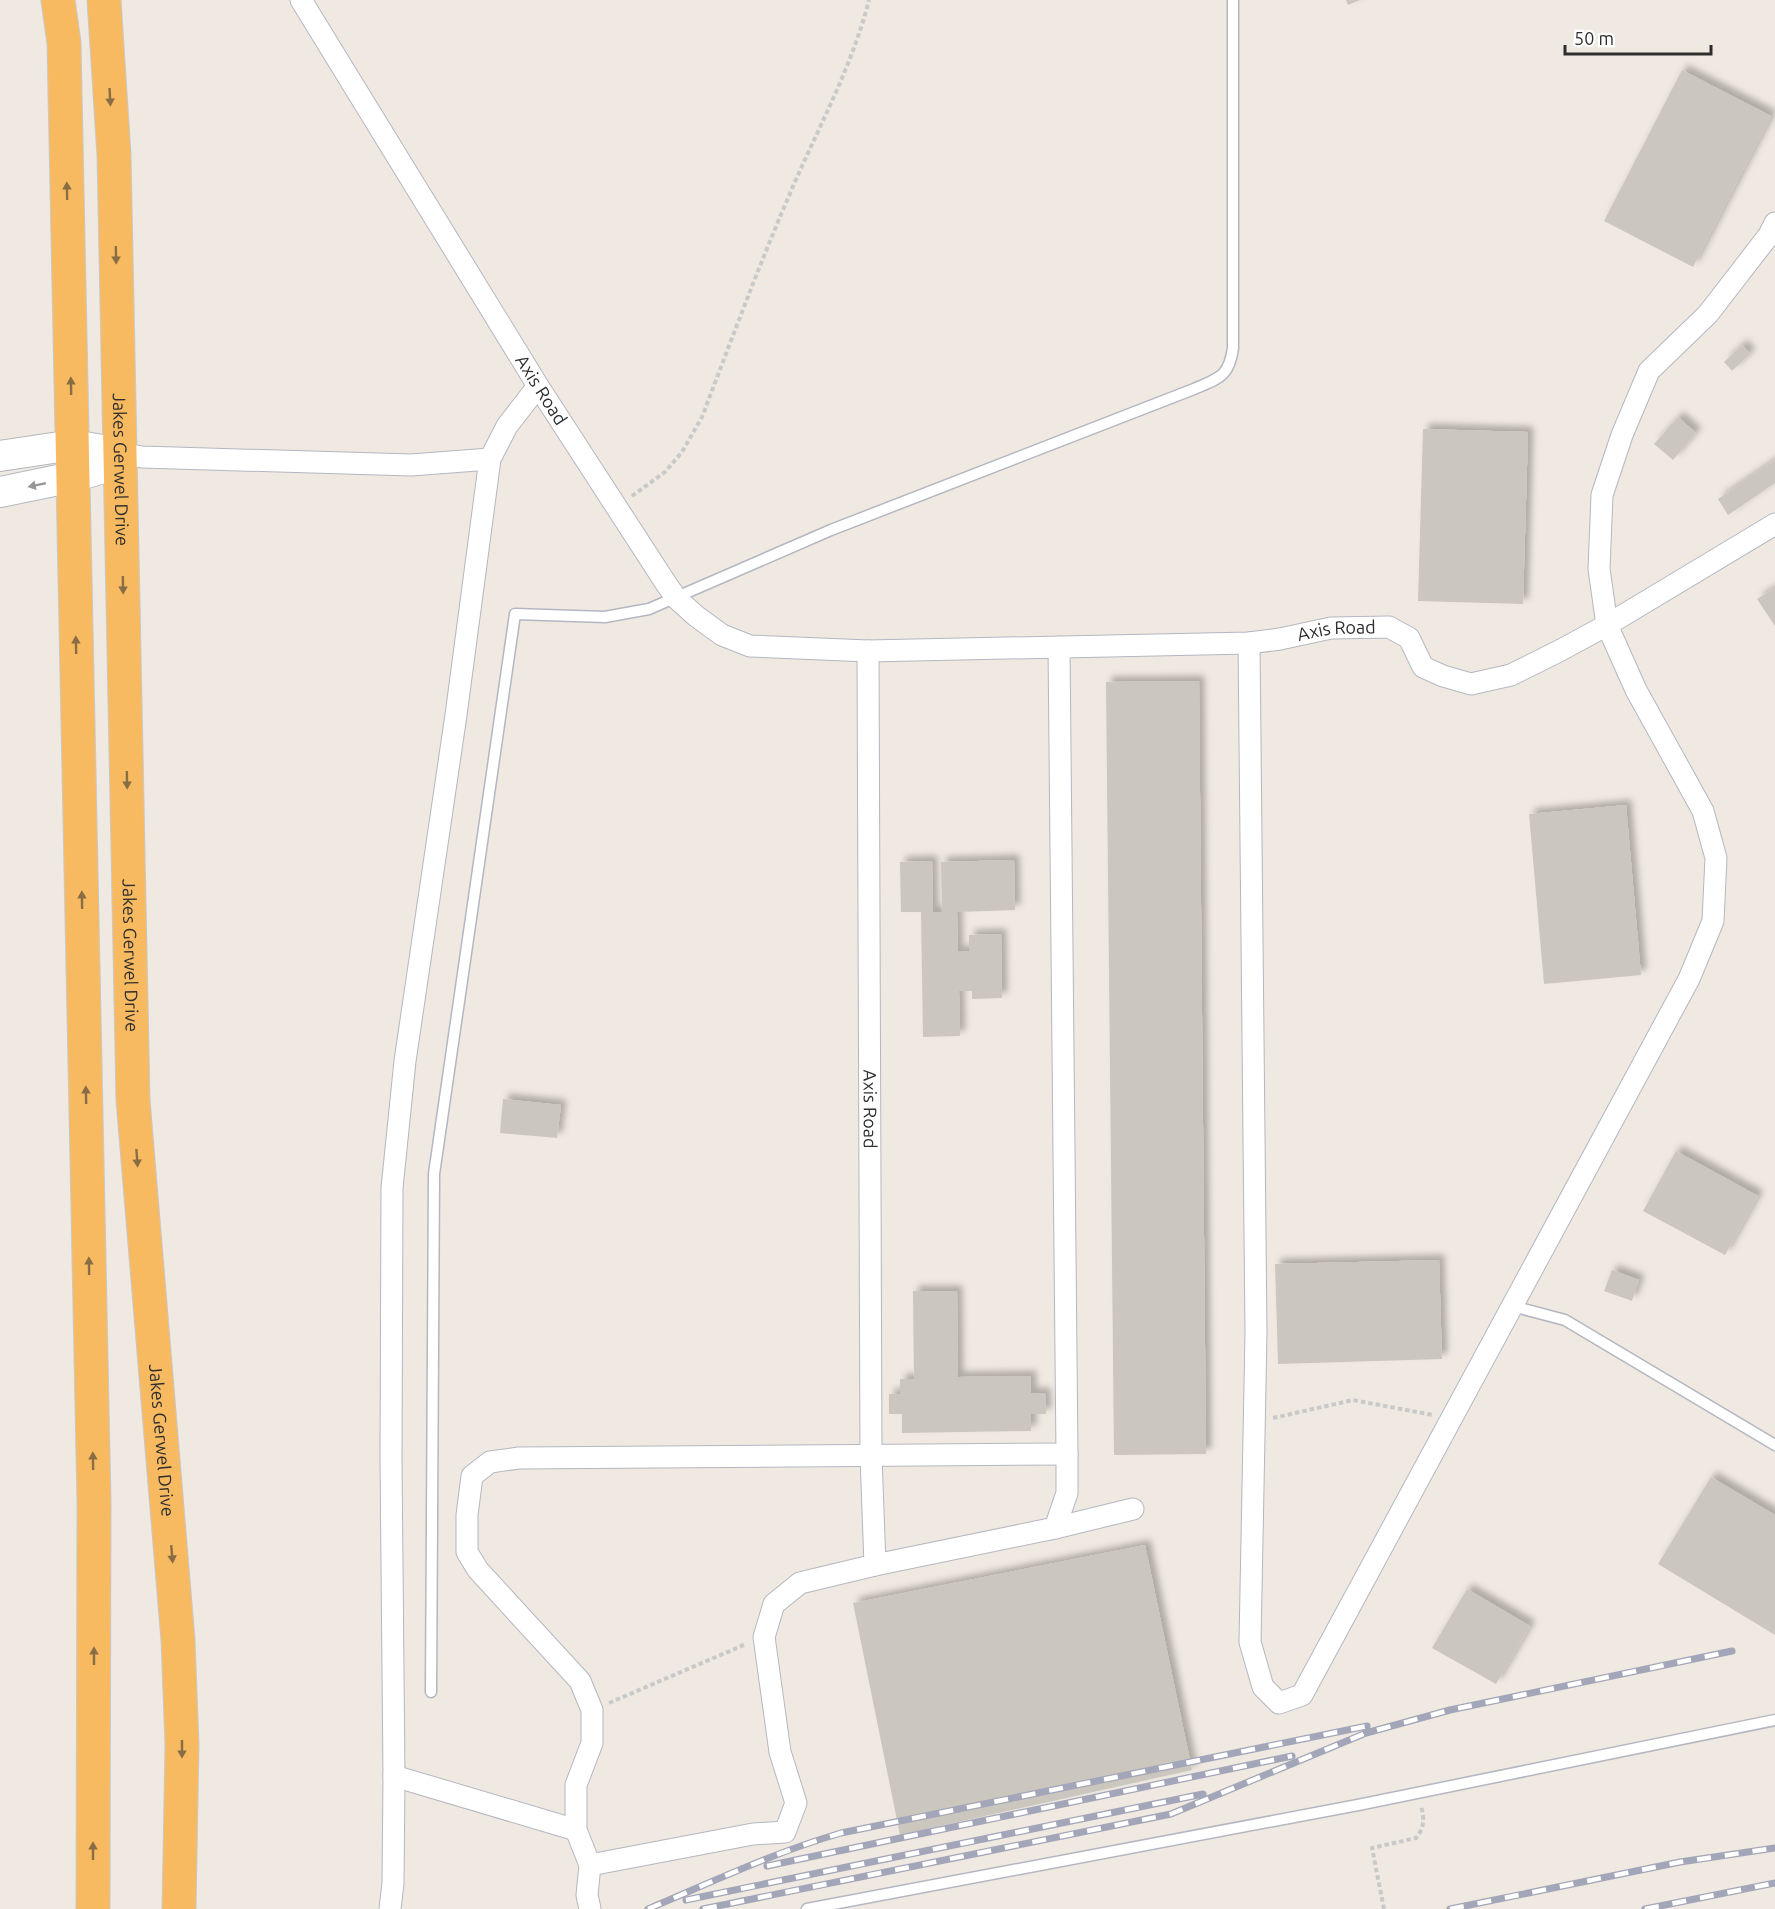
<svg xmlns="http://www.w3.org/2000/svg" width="1775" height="1909" font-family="Ubuntu,sans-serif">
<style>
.building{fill:#cbc7bf;filter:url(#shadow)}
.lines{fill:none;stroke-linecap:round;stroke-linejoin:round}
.service-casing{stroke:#b4b7c1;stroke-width:13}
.minor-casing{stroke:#b4b7c1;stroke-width:23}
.secondary-casing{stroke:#b4b7c1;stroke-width:32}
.trunk-casing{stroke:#c9c9c9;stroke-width:35}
.path{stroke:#c9c9c9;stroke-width:4;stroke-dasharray:4.5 3;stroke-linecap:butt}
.service{stroke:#fff;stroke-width:10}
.minor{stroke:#fff;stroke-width:21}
.secondary{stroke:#fff;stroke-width:30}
.trunk{stroke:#f8ba60;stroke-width:33}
.rail-casing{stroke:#a3a6b8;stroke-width:7}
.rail{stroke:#fff;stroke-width:4.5;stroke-dasharray:14;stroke-linecap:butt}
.oneway{fill:#896d44}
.oneway2{fill:#969696}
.labels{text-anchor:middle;stroke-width:6;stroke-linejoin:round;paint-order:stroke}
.street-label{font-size:18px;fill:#2e2e2e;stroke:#fff}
</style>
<defs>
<filter id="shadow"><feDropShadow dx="5.5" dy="-5.5" stdDeviation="3" flood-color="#0004"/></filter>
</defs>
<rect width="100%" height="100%" fill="#efe9e1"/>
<!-- building -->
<path class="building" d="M1346 0H1360L1348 5Z
M1682 70 1771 116 1693 267 1604 221Z
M1742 345 1750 354 1732 371 1724 362Z
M1678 417 1696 433 1673 460 1654 444Z
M1423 429 1528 432 1523 604 1418 601Z
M1775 460V483L1728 515 1718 499Z
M1775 588V626L1757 599Z
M1199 681 1206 1454 1114 1455 1106 682Z
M1626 805 1641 975 1544 984 1529 814Z
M1014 860 1015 910 957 912 958 952 969 951V935L1001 934 1002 998 972 999V991H959L960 1036 923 1037 921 912H901L900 862 932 861 933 912H942L941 862Z
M503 1099 561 1105 557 1138 500 1133Z
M1676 1151 1758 1196 1725 1255 1643 1211Z
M1439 1260 1442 1359 1278 1364 1275 1264Z
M1612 1270 1639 1280 1632 1301 1604 1291Z
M913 1291H957L958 1377 1031 1376V1393H1045L1046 1414H1031V1431L902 1433V1414H889V1394H900V1379H914Z
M1711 1477 1775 1515V1635L1658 1564Z
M1145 1545 1192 1770 900 1835 853 1603Z
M1467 1589 1530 1626 1496 1684 1432 1648Z"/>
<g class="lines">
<!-- service casing -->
<g class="service-casing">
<path id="service" d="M1512 1306 1565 1320 1775 1445
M431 1692 434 1174 515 614 605 617 649 609 831 530 1194 389C1219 378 1229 377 1233 348V0
M807 1909 1358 1805 1775 1720"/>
</g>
<!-- minor casing -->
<g class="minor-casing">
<g id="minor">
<path id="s1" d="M301 0 538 386 665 582 676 598 696 616 722 635 750 646 868 651 1249 643 1280 639 1331 628 1389 627 1409 638 1423 667 1443 676 1471 684 1511 675 1561 650 1607 625 1775 524"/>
<path d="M120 453 142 457 411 465 490 459"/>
<path d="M1249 643 1256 1333 1250 1642 1263 1687 1279 1703 1302 1695 1689 979 1713 921 1716 858 1703 811 1636 690 1607 625 1599 569 1602 495 1622 435 1649 371 1708 314 1769 235 1775 223"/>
<path id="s2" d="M868 651 871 1456 875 1565"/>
<path d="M1055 1528 1067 1493V1454L1059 647"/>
<path d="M394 1776 576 1830"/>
<path d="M590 1865 753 1834 785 1832 796 1803 780 1752 764 1637 774 1604 800 1583 875 1565 1055 1528 1133 1509"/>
<path d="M390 1909 393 1883 394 1776 391 1459 392 1188 405 1061 456 715 490 459 507 426 538 386"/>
<path d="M590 1909 587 1895 590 1865 576 1830V1785L592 1743V1710L580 1681 478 1570 467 1552V1515L472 1476 490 1462 519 1458 1067 1454"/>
</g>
</g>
<!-- secondary casing -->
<g class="secondary-casing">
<path id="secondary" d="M0 456 73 445 120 453
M0 492 73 477 120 463"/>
</g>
<!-- trunk casing -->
<g class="trunk-casing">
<g id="trunk">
<path d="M58 0 64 43 94 1502 93 1909"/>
<path id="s3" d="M104 0 114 155 133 1100 178 1640 182 1745 179 1909"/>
</g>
</g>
<!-- path -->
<path class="path" d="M632 496 665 472 682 452 702 417C731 341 759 265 791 191 818 128 852 67 869 0
M1273 1418 1353 1400 1433 1415
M609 1703 746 1644
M1384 1909 1372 1848 1416 1838C1425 1827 1424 1819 1421 1805"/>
<!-- service -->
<use href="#service" class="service"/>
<!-- minor -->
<use href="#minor" class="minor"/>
<!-- secondary -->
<use href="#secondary" class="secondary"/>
<!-- trunk -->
<use href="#trunk" class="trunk"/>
<!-- rail casing -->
<g class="rail-casing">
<path id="rail" d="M767 1866 1292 1756
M686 1900 1203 1794
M648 1909C712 1882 775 1852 841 1833L1367 1726
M703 1909 1171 1814 1366 1733 1450 1710 1732 1651
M1450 1909 1680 1862 1775 1848
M1645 1909 1775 1883"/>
</g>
<!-- rail -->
<use href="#rail" class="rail"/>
</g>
<!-- one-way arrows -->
<defs><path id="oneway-solid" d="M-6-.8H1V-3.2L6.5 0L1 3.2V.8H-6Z" transform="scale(1.5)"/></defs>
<g class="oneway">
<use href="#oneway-solid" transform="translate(110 97) rotate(87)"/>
<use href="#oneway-solid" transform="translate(67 191) rotate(-91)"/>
<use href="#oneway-solid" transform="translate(116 255) rotate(89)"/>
<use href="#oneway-solid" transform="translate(71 386) rotate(-91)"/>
<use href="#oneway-solid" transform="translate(123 585) rotate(89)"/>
<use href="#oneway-solid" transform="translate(76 645) rotate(-91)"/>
<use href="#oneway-solid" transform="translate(127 780) rotate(89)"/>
<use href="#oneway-solid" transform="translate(82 900) rotate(-91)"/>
<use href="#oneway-solid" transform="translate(86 1095) rotate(-91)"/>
<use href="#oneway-solid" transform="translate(137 1158) rotate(86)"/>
<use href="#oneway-solid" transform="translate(89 1266) rotate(-91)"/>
<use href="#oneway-solid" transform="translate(93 1461) rotate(-91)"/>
<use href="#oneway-solid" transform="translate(172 1554) rotate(85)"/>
<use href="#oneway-solid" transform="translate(94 1656) rotate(-90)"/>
<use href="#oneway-solid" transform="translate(182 1749) rotate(90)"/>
<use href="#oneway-solid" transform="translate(93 1851) rotate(-90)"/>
</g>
<use class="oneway2" href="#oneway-solid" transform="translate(37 485) rotate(168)"/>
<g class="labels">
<!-- street labels -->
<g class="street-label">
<text dy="6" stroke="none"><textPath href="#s1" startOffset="458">Axis Road</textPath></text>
<text dy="6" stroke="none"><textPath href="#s3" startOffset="470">Jakes Gerwel Drive</textPath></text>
<text dy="6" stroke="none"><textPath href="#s1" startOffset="1383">Axis Road</textPath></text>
<text dy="6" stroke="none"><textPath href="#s3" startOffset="956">Jakes Gerwel Drive</textPath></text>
<text dy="6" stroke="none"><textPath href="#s2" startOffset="458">Axis Road</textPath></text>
<text dy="6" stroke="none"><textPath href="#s3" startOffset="1442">Jakes Gerwel Drive</textPath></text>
</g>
</g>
<!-- scale -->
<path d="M1565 45v9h146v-9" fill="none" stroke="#2e2e2e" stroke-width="3"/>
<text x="1574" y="45" font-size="18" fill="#2e2e2e" stroke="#ffffff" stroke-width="4.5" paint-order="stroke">50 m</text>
</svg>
